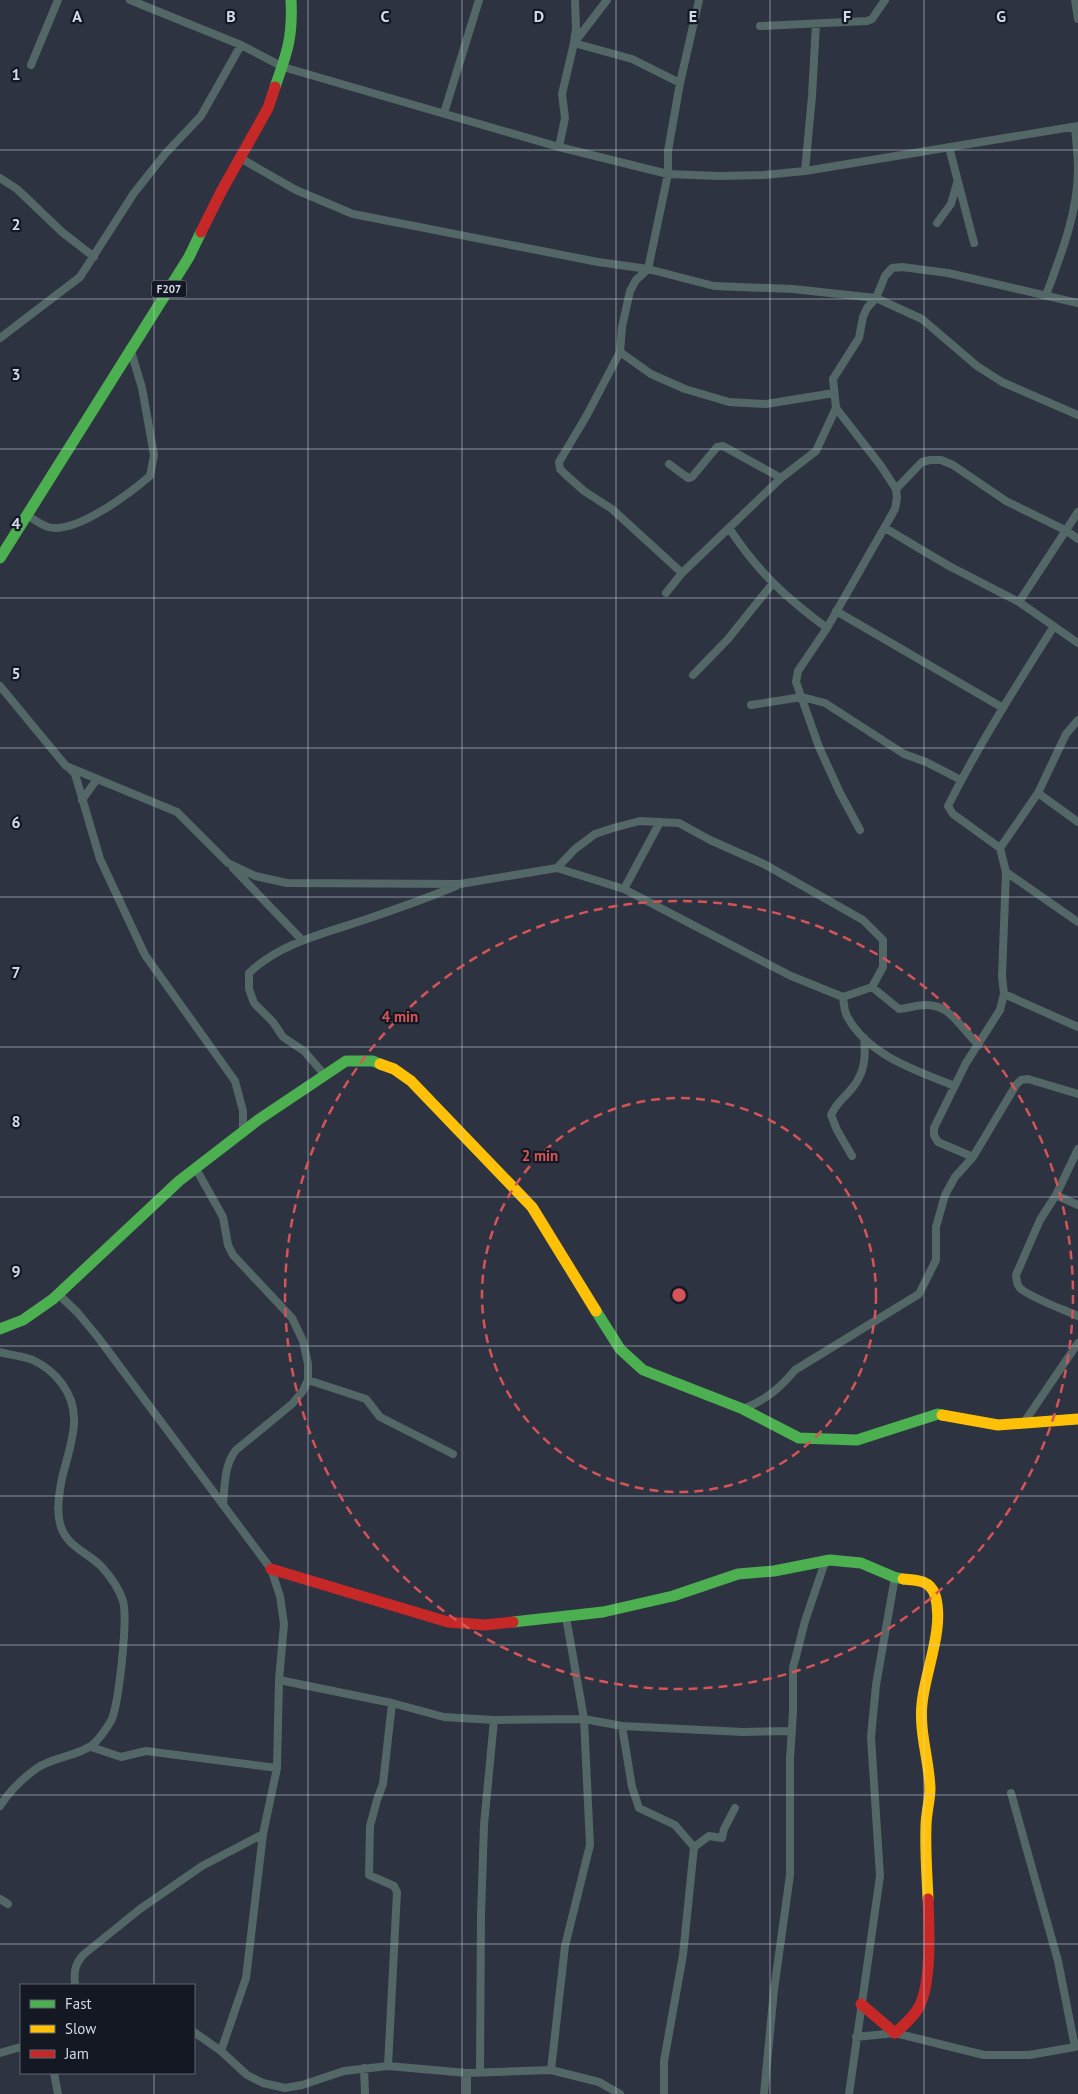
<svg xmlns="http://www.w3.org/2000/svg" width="1078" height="2094" font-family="'PT Sans',sans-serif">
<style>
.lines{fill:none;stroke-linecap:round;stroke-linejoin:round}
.street{stroke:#536766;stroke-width:8}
.fast{stroke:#4caf50;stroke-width:11}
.slow{stroke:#ffc107;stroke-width:11}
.jam{stroke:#c62828;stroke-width:11}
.grid{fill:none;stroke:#d2daea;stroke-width:1;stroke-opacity:0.55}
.ring{fill:none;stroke:#d55458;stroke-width:2.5;stroke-dasharray:9 6}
.labels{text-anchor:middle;stroke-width:4.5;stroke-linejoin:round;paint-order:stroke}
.shield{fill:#131823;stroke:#99a0ae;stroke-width:1}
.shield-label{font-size:11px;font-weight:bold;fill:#d2daea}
.grid-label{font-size:16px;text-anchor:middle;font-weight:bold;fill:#d2daea;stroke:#131823;stroke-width:4.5;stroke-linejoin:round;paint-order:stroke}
.centre{fill:#d55458;stroke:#131823;stroke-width:2.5}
.ring-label{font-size:15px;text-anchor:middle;font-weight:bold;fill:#d55458;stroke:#131823;stroke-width:4.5;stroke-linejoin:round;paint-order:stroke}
</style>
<rect width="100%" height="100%" fill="#2d3340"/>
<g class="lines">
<!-- street -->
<path class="street" d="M130 0 241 45 283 67 559 147 668 174 719 176 764 175 805 171 1078 126
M575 0 576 28 574 43 632 59 680 83
M1075 0 1078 19
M760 26 867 21 872 19 885 0
M31 65 58 0
M444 113 479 0
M559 147 565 118 562 94 574 43 607 0
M949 147 974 243
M240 158 296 190 353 214 598 262 648 269 714 286 793 289 876 298 922 319 977 366 1002 382 1078 415
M805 171 812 96 816 24
M0 178 17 189 62 232 94 257
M937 223 951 204 957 183
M1046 295C1061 255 1078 212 1078 169 1078 155 1076 140 1075 127
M0 338 80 277 134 193 165 154 201 116 241 45
M620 352 651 374 685 389 729 402 766 404 834 393
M669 464 688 478 692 477 717 447 723 446 781 478
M896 489 922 462 930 460H941L953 465 1006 501 1067 531 1078 539
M27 515C33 519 41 525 48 527 75 535 130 493 150 476L154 455 142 388 130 348
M729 528C758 572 785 597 827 628
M885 528 949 566 1019 602 1078 643
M682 573 612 509 584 491 565 474 560 469 559 462 587 415 620 352 622 327 630 291 636 280 648 269 668 174V151L680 83 699 0
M666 593 682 573 781 478 816 451 836 408
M1019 602 1078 512
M836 611 1003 708
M693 675 728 639 773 583
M0 686 66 766 177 812 228 863 255 876 287 883 460 884 557 868 624 889
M751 705 802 697 825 703 904 754 926 762 961 780
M69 768 75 774 100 859 145 955 235 1081 243 1111V1133
M1038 793 1078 822
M82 800 97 779
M860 830 840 793 819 747 796 682 798 671 827 628 895 509 897 498 896 489 881 466 836 408 833 379 859 338 863 317 867 308 876 298 885 276 892 268 902 267 948 273 1078 303
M1000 848 1038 793 1066 734 1078 720
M233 868 302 940
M557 868 575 849 595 834 613 828 640 821 679 823 710 840 764 864 863 920 883 940V967L872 987 843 997 791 976 624 889 660 822
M1006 872 1078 922
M872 987 899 1009C908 1008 918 1005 927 1005 952 1005 962 1031 979 1045
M1004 994 1078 1027
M843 997C844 1003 844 1011 847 1016 867 1055 917 1071 955 1086
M324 1074 304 1051 283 1037 273 1022 254 1003 249 989V973C281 942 329 932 370 918 399 908 428 898 456 886
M1078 1149 1056 1195 1040 1220 1016 1275C1017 1280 1016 1285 1021 1289 1034 1299 1062 1309 1078 1316
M852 1156 837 1130 831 1115C838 1100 844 1099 853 1087 865 1072 866 1056 864 1038
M973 1157 938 1142 934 1135V1128L966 1063 1000 1010 1004 994 1002 976 1006 872 1000 848 953 814 948 806C979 744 1017 685 1054 626
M195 1167 223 1217 228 1245 233 1255 292 1318 303 1341 308 1364V1380L303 1391 292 1404 236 1450C224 1465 225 1485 223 1505
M1056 1195 1078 1205
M58 1294 77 1312 97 1336 271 1569 280 1596 284 1624 279 1680 277 1768 263 1834 246 1978 221 2051
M0 1352C10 1355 23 1356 33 1360 56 1371 74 1393 74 1419 75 1436 66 1461 62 1478 59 1494 56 1512 61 1527 67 1546 88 1553 101 1566 110 1576 119 1588 123 1601 128 1619 119 1704 111 1721 107 1728 96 1744 89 1747 73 1757 53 1757 37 1768 23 1778 9 1792 0 1806
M308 1380 366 1399 380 1417 453 1454
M743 1409C766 1400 780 1388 795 1370L919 1294 936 1260V1227L945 1195 955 1177 973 1157 1016 1085 1021 1080 1028 1079 1078 1094
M1023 1424 1078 1343
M279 1680 392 1703 444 1717 494 1720 584 1719 622 1726 743 1732 792 1731
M622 1726 632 1787 639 1808 675 1825 694 1847
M91 1747 121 1757 146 1751 277 1768
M0 1899 8 1904
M75 1985C74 1972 74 1966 83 1955L140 1909 202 1866 263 1834
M194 2032 221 2051 247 2075 263 2083 285 2088 302 2085 344 2071 388 2066 467 2073 551 2070 599 2082 620 2094
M856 2037 895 2033 984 2055H1029L1075 2047 1058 1961 1011 1793
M0 2053 21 2047
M388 2066 397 1892 394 1886 369 1875 370 1826 377 1800 383 1784 392 1703
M364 2068 365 2094
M551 2070 565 1946 590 1845 584 1719 566 1617
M480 2072 481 1915 484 1825 494 1720
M54 2073 58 2094
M467 2073V2094
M664 2094V2061L683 1955 694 1847 709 1836 722 1838 724 1829 735 1808
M764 2094 774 1990 790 1875V1759L793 1712V1668L805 1621 826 1559
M849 2094 880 1876 871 1737 876 1685 895 1577"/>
<!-- fast -->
<path class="fast" d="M275 87C287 53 293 37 291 0
M0 558 189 257 201 232
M596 1311 620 1349 643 1370 743 1409 799 1438 857 1440 938 1414 942 1415
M0 1329 23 1320 53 1299 179 1181 258 1120 346 1061H373L380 1064
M513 1622 603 1612 673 1596 738 1574 774 1571 830 1560 861 1563 894 1577 903 1579"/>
<!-- slow -->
<path class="slow" d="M380 1064 394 1069 411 1081 532 1207 596 1311
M942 1415 998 1425 1078 1419
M903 1579C917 1580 930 1580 935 1595 945 1628 925 1671 922 1704 919 1732 929 1760 930 1788 930 1801 926 1813 926 1826 925 1850 927 1874 928 1899"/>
<!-- jam -->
<path class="jam" d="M201 232 222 190 268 108 275 87
M271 1569 448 1622 485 1625 513 1622
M861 2004 895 2033C904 2025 913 2018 919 2007 932 1982 929 1928 928 1899"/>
</g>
<!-- grid -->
<path class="grid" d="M154 0V1985M308 0V2094M462 0V2094M616 0V2094M770 0V2094M924 0V2094M0 150H1078M0 299H1078M0 449H1078M0 598H1078M0 748H1078M0 897H1078M0 1047H1078M0 1197H1078M0 1346H1078M0 1496H1078M0 1645H1078M0 1795H1078M0 1944H1078M154 2073V2094"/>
<!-- distance rings -->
<g class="ring">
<circle cx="679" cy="1295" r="197"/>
<circle cx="679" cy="1295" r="394"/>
</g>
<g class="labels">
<!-- shield labels -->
<rect class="shield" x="151.5" y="280.5" width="35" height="17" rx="4"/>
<g class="shield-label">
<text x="169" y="293">F207</text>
</g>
</g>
<g class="grid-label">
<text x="77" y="22">A</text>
<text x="231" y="22">B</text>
<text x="385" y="22">C</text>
<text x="539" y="22">D</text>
<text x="693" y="22">E</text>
<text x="847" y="22">F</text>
<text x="1001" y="22">G</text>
<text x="16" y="80">1</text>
<text x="16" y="230">2</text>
<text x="16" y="380">3</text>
<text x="16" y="529">4</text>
<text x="16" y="679">5</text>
<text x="16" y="828">6</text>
<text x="16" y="978">7</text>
<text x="16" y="1127">8</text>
<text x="16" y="1277">9</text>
</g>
<circle cx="679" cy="1295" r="8" class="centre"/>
<g class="ring-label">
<text x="400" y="1022">4 min</text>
<text x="540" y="1161">2 min</text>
</g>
<!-- legend -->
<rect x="20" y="1984" width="175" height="90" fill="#131823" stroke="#5f6673"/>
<rect x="30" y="2000" width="25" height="8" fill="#4caf50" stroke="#5f6673"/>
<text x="65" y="2009" font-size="15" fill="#d2daea">Fast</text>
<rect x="30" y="2025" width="25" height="8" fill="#ffc107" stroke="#5f6673"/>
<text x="65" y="2034" font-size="15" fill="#d2daea">Slow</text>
<rect x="30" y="2050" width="25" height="8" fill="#c62828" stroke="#5f6673"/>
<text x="65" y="2059" font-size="15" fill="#d2daea">Jam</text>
</svg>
